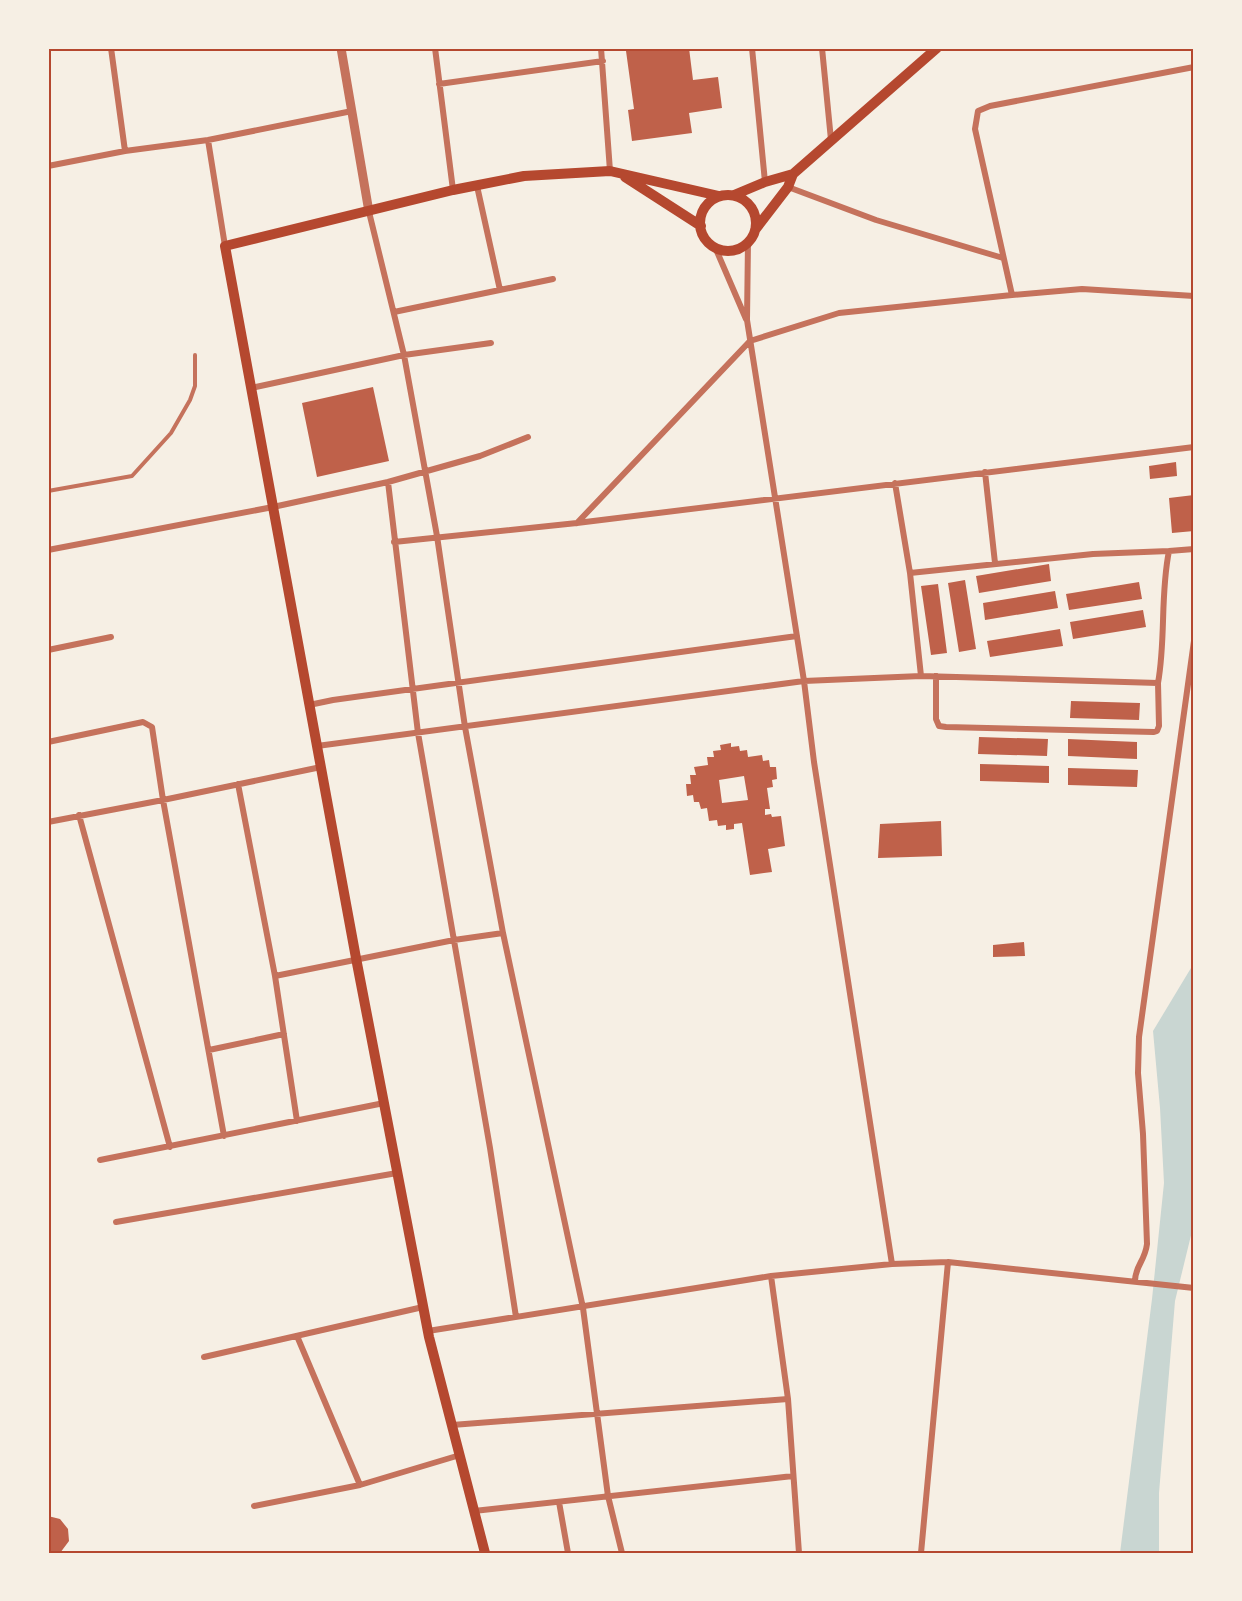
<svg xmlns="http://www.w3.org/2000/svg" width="1242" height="1601" font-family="'PT Sans',sans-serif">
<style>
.water{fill:#c9d6d2}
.building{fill:#bf614a;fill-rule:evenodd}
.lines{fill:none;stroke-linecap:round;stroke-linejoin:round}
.service{stroke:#c5725c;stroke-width:4}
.minor{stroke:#c5725c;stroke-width:6}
.tertiary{stroke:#c5725c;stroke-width:9}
.secondary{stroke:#b5482f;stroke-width:10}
.neatline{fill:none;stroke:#b5482f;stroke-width:2}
</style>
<rect width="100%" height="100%" fill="#f6efe4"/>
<!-- water -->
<path class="water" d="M1194 963V1223L1175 1301 1159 1493V1553H1120L1152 1299 1164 1183 1160 1108 1153 1031Z"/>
<!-- building -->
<path class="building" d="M645 48H689L693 80 718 77 722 108 689 113 692 133 632 141 628 110 634 109 626 51Z
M373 387 389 461 317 477 302 403Z
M1176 462 1177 476 1150 479 1149 466Z
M1194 495V531L1172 533 1169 498Z
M1049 564 1051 581 979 593 976 576Z
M965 580 976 649 959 652 948 583Z
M1139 582 1142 599 1069 610 1066 594Z
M938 584 947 653 931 655 921 586Z
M1055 591 1058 608 985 620 983 603Z
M1143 610 1146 627 1073 639 1070 622Z
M1060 629 1063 646 990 657 987 641Z
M1071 701 1140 703 1139 720 1070 718Z
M979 737 1048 739 1047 756 978 754Z
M1068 739 1137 742V759L1068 756Z
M731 743V747L739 746 740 751 747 750 748 757 762 755 763 761 769 760 770 767H776L777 779 772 780 773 787 767 788 770 809H765V815L771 814 772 817 781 816 785 846 768 849 772 872 750 875 742 823 734 824V829L726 830V825L718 826 717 820 709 821 707 808 701 809 699 802H694L693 795 687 796 686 784H691L690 775H696L694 767 708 765 707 757H714L713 751 721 750 720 745ZM744 776 748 800 722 803 719 780Z
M980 764 1049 766V783L980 781Z
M1068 768 1138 770 1137 787 1068 785Z
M941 821 942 856 878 858 880 824Z
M1024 942 1025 956 993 957V945Z
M48 1516 60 1519 68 1529 69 1541 60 1553H48Z"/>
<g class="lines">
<!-- service -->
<path class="service" d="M48 491 132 476 171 433 190 400 195 386V355"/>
<!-- minor -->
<path class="minor" d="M111 48 125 151
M435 48 453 190
M601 48 610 171
M752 48 765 182
M822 48 831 140
M439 84 603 61
M208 140 225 246
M48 166 125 151 208 140 352 111
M477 186 500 290
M788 187 876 220 1003 258
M369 212 404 355 437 536 465 727 503 933 583 1308 608 1496 622 1553
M748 242 747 320 804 681 814 762 892 1264
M715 247 746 319
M1012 295 975 129 978 111 990 106 1194 67
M394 312 553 279
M251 388 404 355 491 343
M985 472 995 563
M388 482 418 733 490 1148 516 1317
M895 483 910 573 921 676
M577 523 750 341 839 313 1012 295 1082 289 1194 296
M394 542 577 523 1194 447
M48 550 273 507 388 482 480 456 528 437
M910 573 1093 554 1169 551
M48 650 111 637
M936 676V719L939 726 946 727 1154 732 1157 731 1159 726 1158 683
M309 705 333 700 797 636
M48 742 143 722 152 727 163 800 224 1136
M317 746 804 681 921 676 1158 683C1166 639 1160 595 1169 551L1194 549
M238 784 275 976 297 1121
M79 815 170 1147
M48 822 163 800 321 767
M275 976 454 940 503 933
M209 1050 284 1034
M100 1160 384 1103
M116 1222 397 1173
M771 1276 788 1399 799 1553
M1135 1281C1135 1266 1145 1261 1147 1244L1143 1134 1138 1073 1139 1037 1194 641
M428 1331 771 1276 892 1264 948 1262 1194 1288
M297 1336 360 1485
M204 1357 423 1307
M452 1425 788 1399
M559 1502 568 1553
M254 1506 360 1485 460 1455
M474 1511 793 1476
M921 1553 948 1262"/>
<!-- tertiary -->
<path class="tertiary" d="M341 48 369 212"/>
<!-- secondary -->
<path class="secondary" d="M625 177 701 226
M734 195 765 182 793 174
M700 223a28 28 0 1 1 56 0a28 28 0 1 1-56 0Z
M755 230 788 187 793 174 937 48
M485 1553 429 1337 356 958 225 246 453 190 524 176 610 171 719 196"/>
</g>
<!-- border -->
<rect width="1242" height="1601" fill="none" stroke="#f6efe4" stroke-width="99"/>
<rect x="50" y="50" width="1142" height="1502" class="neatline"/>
</svg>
